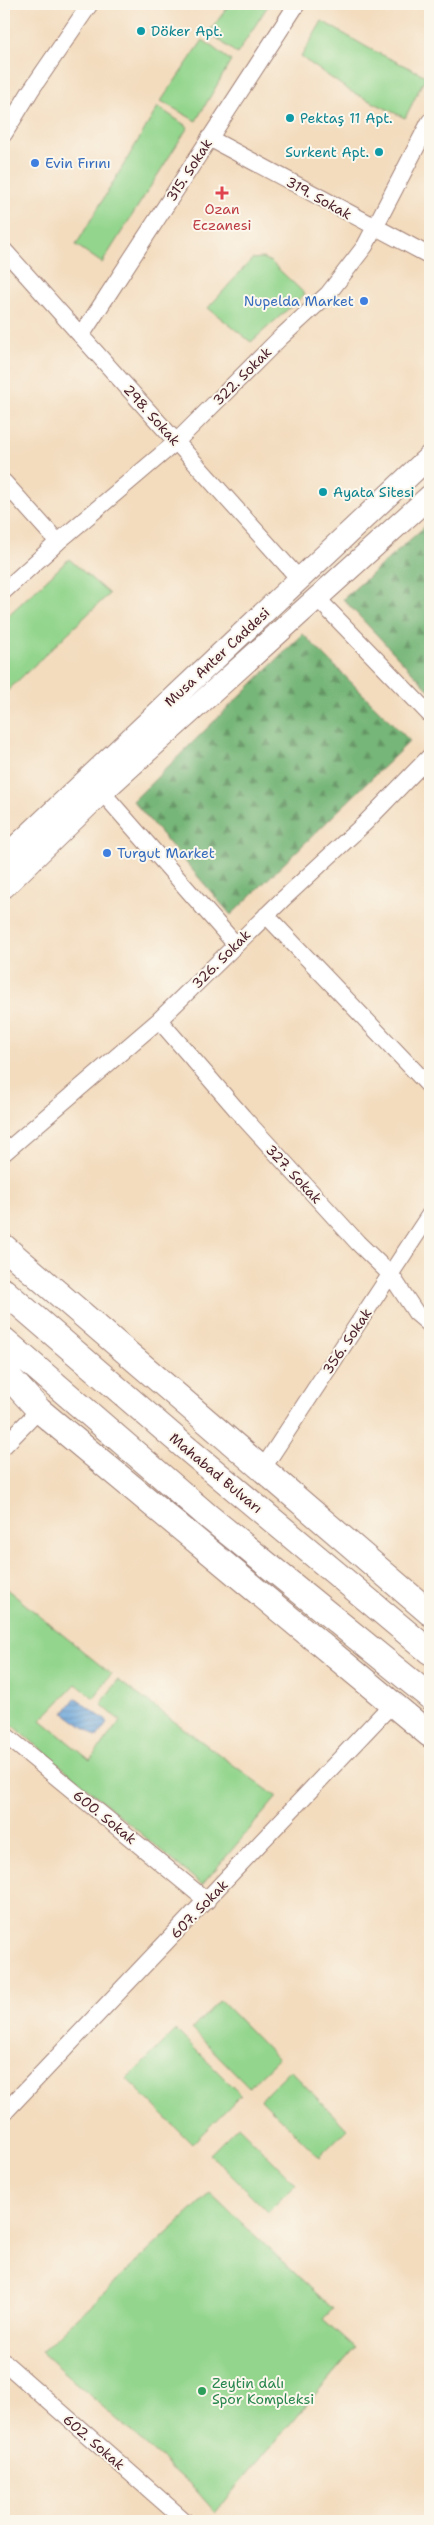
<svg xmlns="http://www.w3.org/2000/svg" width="434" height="2525" font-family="'Shantell Sans',sans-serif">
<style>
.grass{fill:#93d58d;stroke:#6e7a5c}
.forest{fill:url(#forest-firs);stroke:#606a52}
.water{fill:url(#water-rules);stroke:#5a6282}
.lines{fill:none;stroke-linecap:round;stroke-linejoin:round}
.minor-casing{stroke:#9e7e74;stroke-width:18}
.secondary-casing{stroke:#9e7e74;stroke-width:24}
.primary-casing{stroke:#9e7e74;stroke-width:27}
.minor{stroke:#fff;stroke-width:16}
.secondary{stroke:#fff;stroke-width:22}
.primary{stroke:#fff;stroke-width:25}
.culture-dot{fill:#0f9aa8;stroke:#fbf7ec;stroke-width:2}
.shop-dot{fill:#3f7fe0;stroke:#fbf7ec;stroke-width:2}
.health-dot{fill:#e0444e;stroke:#fbf7ec;stroke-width:2}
.leisure-dot{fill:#2e9e5b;stroke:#fbf7ec;stroke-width:2}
.labels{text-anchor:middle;stroke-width:4;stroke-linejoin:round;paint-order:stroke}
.culture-label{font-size:14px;fill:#0d838f;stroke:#fbf7ec;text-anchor:start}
.shop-label{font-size:14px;fill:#366cbe;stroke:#fbf7ec;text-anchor:start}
.street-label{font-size:14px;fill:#4a1f2b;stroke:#fbf7ec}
.health-label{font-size:14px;fill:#be3a42;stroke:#fbf7ec}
.leisure-label{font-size:14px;fill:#27864d;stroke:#fbf7ec;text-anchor:start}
</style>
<defs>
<pattern id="forest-firs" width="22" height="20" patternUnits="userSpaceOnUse" patternTransform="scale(1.25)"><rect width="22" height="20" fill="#76b678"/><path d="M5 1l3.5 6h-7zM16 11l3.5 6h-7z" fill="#639363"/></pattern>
<pattern id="water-rules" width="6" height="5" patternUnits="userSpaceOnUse" patternTransform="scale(1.25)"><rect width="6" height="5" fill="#69a4d9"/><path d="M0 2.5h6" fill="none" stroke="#5885b0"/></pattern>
</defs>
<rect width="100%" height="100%" fill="#fbf7ec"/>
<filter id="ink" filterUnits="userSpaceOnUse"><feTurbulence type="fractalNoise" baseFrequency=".02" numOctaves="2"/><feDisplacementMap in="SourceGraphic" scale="10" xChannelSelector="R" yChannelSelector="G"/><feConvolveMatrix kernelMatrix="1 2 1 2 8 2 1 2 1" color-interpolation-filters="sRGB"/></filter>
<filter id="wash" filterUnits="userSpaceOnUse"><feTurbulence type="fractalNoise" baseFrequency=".0096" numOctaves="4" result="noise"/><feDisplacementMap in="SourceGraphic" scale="20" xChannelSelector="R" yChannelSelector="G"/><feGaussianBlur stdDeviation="1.12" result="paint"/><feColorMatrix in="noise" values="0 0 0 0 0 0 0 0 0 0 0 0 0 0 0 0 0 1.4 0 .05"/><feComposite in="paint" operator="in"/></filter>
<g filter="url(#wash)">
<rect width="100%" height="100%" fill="#f3dcbe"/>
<!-- grass -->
<path class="grass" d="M230 4H269L237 54 209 32Z
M322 21 370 49 426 76 405 118 350 91 301 57Z
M203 40 231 61 196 121 161 101Z
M158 107 188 127 102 263 76 245Z
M262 258 271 262 305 294 251 342 208 308 252 259Z
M69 559 109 594 4 694V619Z
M4 1587 111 1674 94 1698 76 1684 41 1720 90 1760 120 1721 101 1704 118 1680 277 1797 202 1885 4 1718Z
M220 2000 278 2059 249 2087 192 2029Z
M176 2030 241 2095 192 2144 127 2079Z
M290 2070 347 2129 319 2157 261 2099Z
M238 2126 296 2184 268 2212 210 2154Z
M210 2193 333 2309 323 2319 355 2348 215 2512 193 2487 41 2352Z"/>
<!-- forest -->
<path class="forest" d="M430 522V691L343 599Z
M303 634 410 741 231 915 133 801Z"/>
<!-- water -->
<path class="water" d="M75 1698 108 1722 97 1737 64 1713Z"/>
</g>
<g filter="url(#ink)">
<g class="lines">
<!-- minor casing -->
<g class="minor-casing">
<path id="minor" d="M4 134 31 90 90 4
M209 138 430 256
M4 250 300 580
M81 336 297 4
M4 482 58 542
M4 591 58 542 176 442 280 338 328 294 365 246 430 121
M318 599 430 715
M102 792 236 945
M266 915 430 1087
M159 1020 243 1117 358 1243 391 1275 416 1313 430 1325
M4 1153 159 1020 282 900 364 824 430 756
M4 1446 39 1410
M263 1468 430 1214
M4 1734 207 1901
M4 2113 393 1703
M4 2362 185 2521"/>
</g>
<!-- secondary casing -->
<g class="secondary-casing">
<path id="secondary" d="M4 858 430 456
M4 887 102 792 430 496"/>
</g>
<!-- primary casing -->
<g class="primary-casing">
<path id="primary" d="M4 1247 430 1613
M4 1291 185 1447 430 1652
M4 1340 209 1517 430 1697
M4 1367 10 1378 39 1410 430 1735"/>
</g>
<!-- minor -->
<use href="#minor" class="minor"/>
<!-- secondary -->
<use href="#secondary" class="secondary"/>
<!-- primary -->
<use href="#primary" class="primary"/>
</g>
</g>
<!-- markers -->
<g class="culture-dot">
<circle cx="141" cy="31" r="5"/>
<circle cx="290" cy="118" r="5"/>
<circle cx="379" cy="152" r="5"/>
<circle cx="323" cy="492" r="5"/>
</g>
<g class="shop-dot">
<circle cx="35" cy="163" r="5"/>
<circle cx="364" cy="301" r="5"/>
<circle cx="107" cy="853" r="5"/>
</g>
<path class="health-dot" d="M219.5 185.5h5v5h5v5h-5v5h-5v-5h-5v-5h5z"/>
<circle class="leisure-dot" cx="202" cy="2391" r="5"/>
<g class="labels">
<!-- culture labels -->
<g class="culture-label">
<text x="151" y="36">Döker Apt.</text>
<text x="300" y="123">Pektaş 11 Apt.</text>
<text x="369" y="157" text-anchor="end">Surkent Apt.</text>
<text x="333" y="497">Ayata Sitesi</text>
</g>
<!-- shop labels -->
<g class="shop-label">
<text x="45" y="168">Evin Fırını</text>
<text x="354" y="306" text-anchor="end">Nupelda Market</text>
<text x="117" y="858">Turgut Market</text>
</g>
<!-- street labels -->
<g class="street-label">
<text transform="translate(189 170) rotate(-57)" y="5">315. Sokak</text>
<text transform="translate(319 198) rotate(29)" y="5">319. Sokak</text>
<text transform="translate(242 376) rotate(-45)" y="5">322. Sokak</text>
<text transform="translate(152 415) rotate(48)" y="5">298. Sokak</text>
<text transform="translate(217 657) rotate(-43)" y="5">Musa Anter Caddesi</text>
<text transform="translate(221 959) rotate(-45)" y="5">326. Sokak</text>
<text transform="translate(294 1174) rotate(47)" y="5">327. Sokak</text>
<text transform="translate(347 1341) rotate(-56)" y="5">356. Sokak</text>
<text transform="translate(216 1473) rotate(40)" y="5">Mahabad Bulvarı</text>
<text transform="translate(105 1817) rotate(39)" y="5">600. Sokak</text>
<text transform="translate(199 1909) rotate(-46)" y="5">607. Sokak</text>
<text transform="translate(94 2442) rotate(41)" y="5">602. Sokak</text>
</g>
<!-- health labels -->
<g class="health-label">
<text x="222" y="214">Ozan<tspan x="222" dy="16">Eczanesi</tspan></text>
</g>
<!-- leisure labels -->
<g class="leisure-label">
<text x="212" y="2388">Zeytin dalı<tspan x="212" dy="16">Spor Kompleksi</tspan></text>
</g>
</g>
<!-- margin -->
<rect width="434" height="2525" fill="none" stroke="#fbf7ec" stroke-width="20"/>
</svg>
